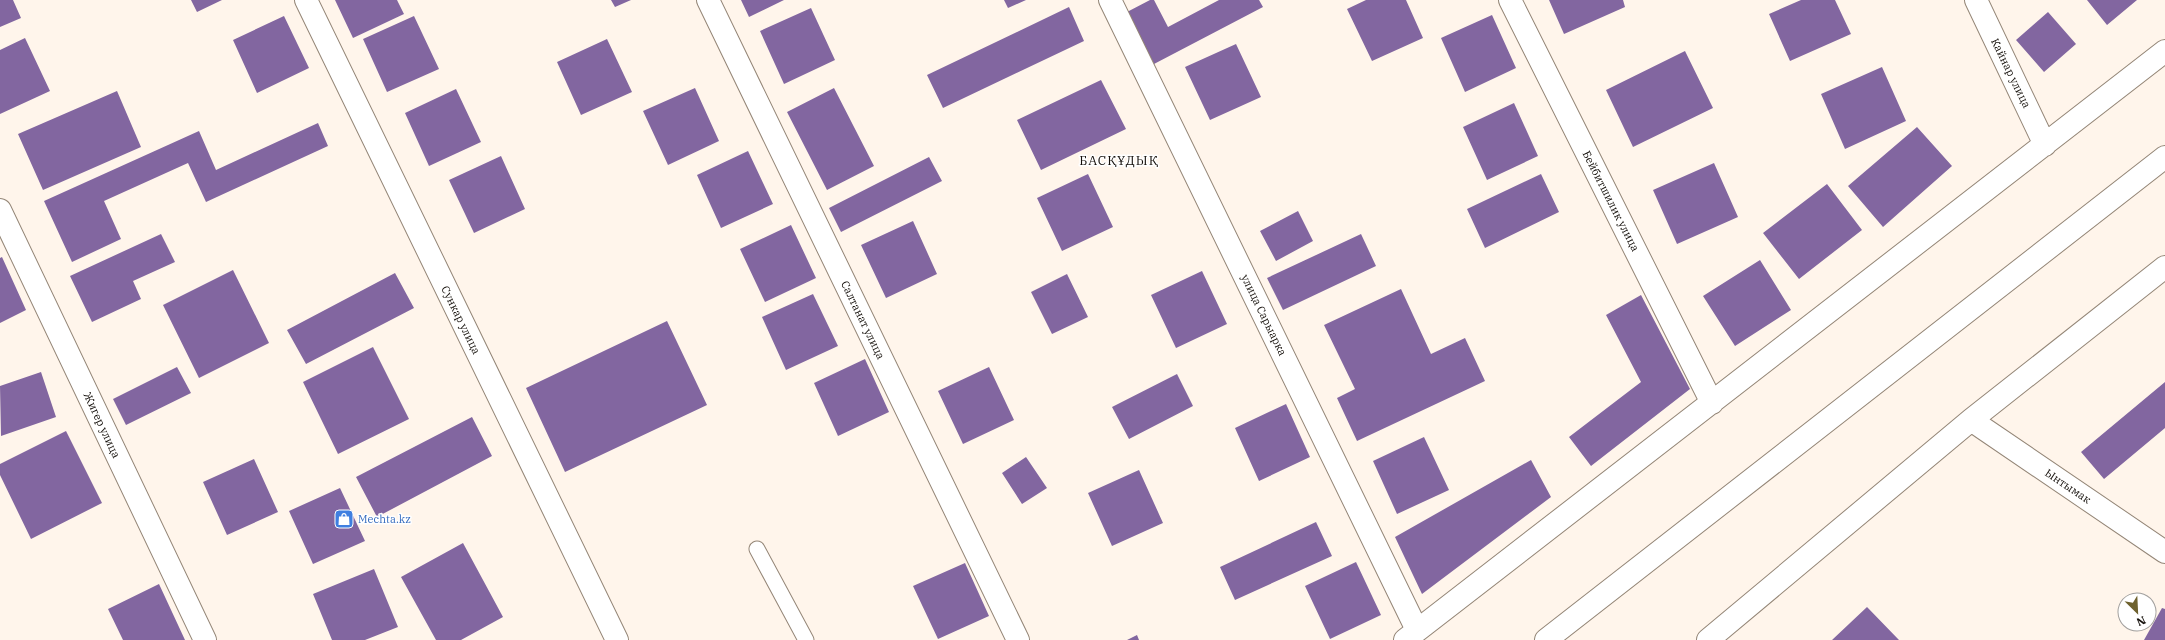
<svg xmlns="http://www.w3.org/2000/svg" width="2165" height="640" font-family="'IBM Plex Serif',serif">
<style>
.building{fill:#8266a0}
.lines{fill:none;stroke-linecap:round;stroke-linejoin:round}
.service-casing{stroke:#948677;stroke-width:17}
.minor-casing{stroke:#948677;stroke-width:24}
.secondary-casing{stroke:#948677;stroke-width:24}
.service{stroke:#fff;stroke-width:15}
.minor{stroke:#fff;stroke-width:22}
.secondary{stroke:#fff;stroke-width:22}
.labels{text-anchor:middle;stroke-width:3;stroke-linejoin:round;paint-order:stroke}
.street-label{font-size:11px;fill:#130e09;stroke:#fff}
.shop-label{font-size:11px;fill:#366cbe;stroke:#fff;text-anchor:start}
.quarter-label{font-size:13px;letter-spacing:1px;fill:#130e09;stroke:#fff}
</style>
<rect width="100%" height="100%" fill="#fff5eb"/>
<!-- building -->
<path class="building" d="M0 0H13L21 18 0 27Z
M191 0H222L197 12Z
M335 0H397L404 14 353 38Z
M611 0H631L615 7Z
M741 0H784L749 17Z
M1004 0H1026L1008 8Z
M1150 0H1154L1168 27 1219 0H1259L1263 7 1154 64 1127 12Z
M1366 0H1406L1423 38 1372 61 1347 9Z
M1549 0H1623L1625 7 1564 34Z
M1801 0H1835L1851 34 1790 61 1769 14Z
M2087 0H2137L2107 25Z
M1069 7 1084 41 943 108 927 75Z
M811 8 835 60 784 84 760 31Z
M2048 12 2076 44 2044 72 2016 40Z
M1492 15 1516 68 1465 92 1441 38Z
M284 16 309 68 257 93 233 40Z
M414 16 439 69 387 92 363 39Z
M25 38 50 91 0 114V50Z
M607 39 632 92 581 115 557 62Z
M1236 44 1261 97 1210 120 1185 67Z
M1685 51 1713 108 1633 147 1606 90Z
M1882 67 1906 121 1845 149 1821 94Z
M1101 80 1126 129 1041 170 1017 120Z
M695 88 719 141 668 165 643 111Z
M834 88 874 166 827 190 787 112Z
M456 89 481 142 429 166 405 113Z
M117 91 141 147 43 190 18 134Z
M1514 103 1538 156 1487 180 1463 127Z
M318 123 328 146 206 202 188 163 104 201 121 239 72 262 44 201 199 131 216 170Z
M1917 127 1952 166 1883 227 1848 186Z
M748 151 773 204 721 228 697 175Z
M501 156 525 209 474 233 449 180Z
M929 157 942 181 841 232 829 208Z
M1714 163 1738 217 1677 244 1653 190Z
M1088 174 1113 227 1062 251 1037 198Z
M1541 174 1559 212 1485 248 1467 209Z
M1827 184 1862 230 1799 279 1763 233Z
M1298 211 1313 241 1276 261 1260 231Z
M913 221 937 274 886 298 861 245Z
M791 225 816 278 765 302 740 249Z
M161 234 175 262 133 281 141 299 92 322 70 276Z
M1361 234 1376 266 1283 310 1267 278Z
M2 257 26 310 0 323V258Z
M1760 260 1791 310 1735 346 1703 296Z
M233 270 269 343 199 378 163 305Z
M1202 271 1227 324 1176 348 1151 295Z
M395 273 414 308 306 364 287 330Z
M1067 274 1088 317 1052 334 1031 292Z
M1401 289 1431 354 1465 338 1485 381 1357 441 1337 398 1355 389 1324 325Z
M813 294 838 346 786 370 762 317Z
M1641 295 1690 389 1591 466 1569 437 1641 382 1606 315Z
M667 321 707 405 565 472 526 388Z
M373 347 409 419 338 454 303 382Z
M865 359 889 412 838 436 814 383Z
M177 367 191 393 126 425 113 399Z
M989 367 1014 420 963 444 938 391Z
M41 372 56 417 1 436 0 386Z
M1177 374 1193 406 1129 439 1112 407Z
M2165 382V428L2104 479 2081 452Z
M1286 404 1310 457 1259 481 1235 428Z
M472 417 492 456 377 517 356 477Z
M66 431 102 503 31 539 0 475V464Z
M1424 437 1449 490 1397 514 1373 461Z
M1026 457 1047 488 1022 504 1002 473Z
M254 459 278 512 227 535 203 482Z
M1531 460 1551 497 1422 594 1395 537Z
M1139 470 1163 523 1112 546 1088 493Z
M340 488 365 541 313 564 289 511Z
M1316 522 1332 556 1235 600 1220 567Z
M463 543 503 617 461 640H436L401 577Z
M1356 562 1381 615 1330 639 1305 586Z
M965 563 989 616 938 639 913 586Z
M374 569 398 627 365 640H332L313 594Z
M159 584 185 640H123L108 609Z
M1867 607 1899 640H1832Z
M2162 608 2165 609V640H2144Z
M1137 635 1139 640H1127Z"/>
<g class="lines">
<!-- service casing -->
<g class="service-casing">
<path id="service" d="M757 549 806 640"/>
</g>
<!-- minor casing -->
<g class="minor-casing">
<path id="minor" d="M306 0 617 640
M708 0 1018 640
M1110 0 1417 630
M1510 0 1712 403
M1976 0 2045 145
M0 210 205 640
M1971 420 2165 552
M1405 640 2165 51
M1708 640 1971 420 2165 267"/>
</g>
<!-- secondary casing -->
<g class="secondary-casing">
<path id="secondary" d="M1546 640 2165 157"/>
</g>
<!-- service -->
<use href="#service" class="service"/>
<!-- minor -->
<use href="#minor" class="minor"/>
<!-- secondary -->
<use href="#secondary" class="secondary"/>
</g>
<!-- icons -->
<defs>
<g id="shop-square" transform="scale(1)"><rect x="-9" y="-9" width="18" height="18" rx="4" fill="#3f7fe0" stroke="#fff"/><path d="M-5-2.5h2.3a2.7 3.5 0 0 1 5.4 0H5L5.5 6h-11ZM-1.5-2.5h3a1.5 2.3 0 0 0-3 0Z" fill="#fff"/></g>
</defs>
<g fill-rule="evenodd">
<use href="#shop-square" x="344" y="519"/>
</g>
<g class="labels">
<!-- street labels -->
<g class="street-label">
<text transform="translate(2011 73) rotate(64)" y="4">Кайнар улица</text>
<text transform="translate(1611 201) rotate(63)" y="4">Бейбитшилик улица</text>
<text transform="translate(1264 315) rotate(64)" y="4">улица Сарыарка</text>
<text transform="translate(461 320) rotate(64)" y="4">Сункар улица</text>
<text transform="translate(863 320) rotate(64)" y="4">Салтанат улица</text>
<text transform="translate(102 425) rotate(65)" y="4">Жигер улица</text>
<text transform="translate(2068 486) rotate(34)" y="4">Ынтымак</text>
</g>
<!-- shop labels -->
<g class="shop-label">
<text x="358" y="523">Mechta.kz</text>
</g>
<!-- quarter labels -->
<g class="quarter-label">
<text x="1119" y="165">БАСҚҰДЫҚ</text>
</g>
</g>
<!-- north arrow -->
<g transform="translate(2137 612) rotate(156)"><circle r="19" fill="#ffffff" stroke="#a19f9d"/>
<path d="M0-3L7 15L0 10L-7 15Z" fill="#6e612e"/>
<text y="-6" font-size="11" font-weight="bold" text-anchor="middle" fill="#130e09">N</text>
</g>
</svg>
